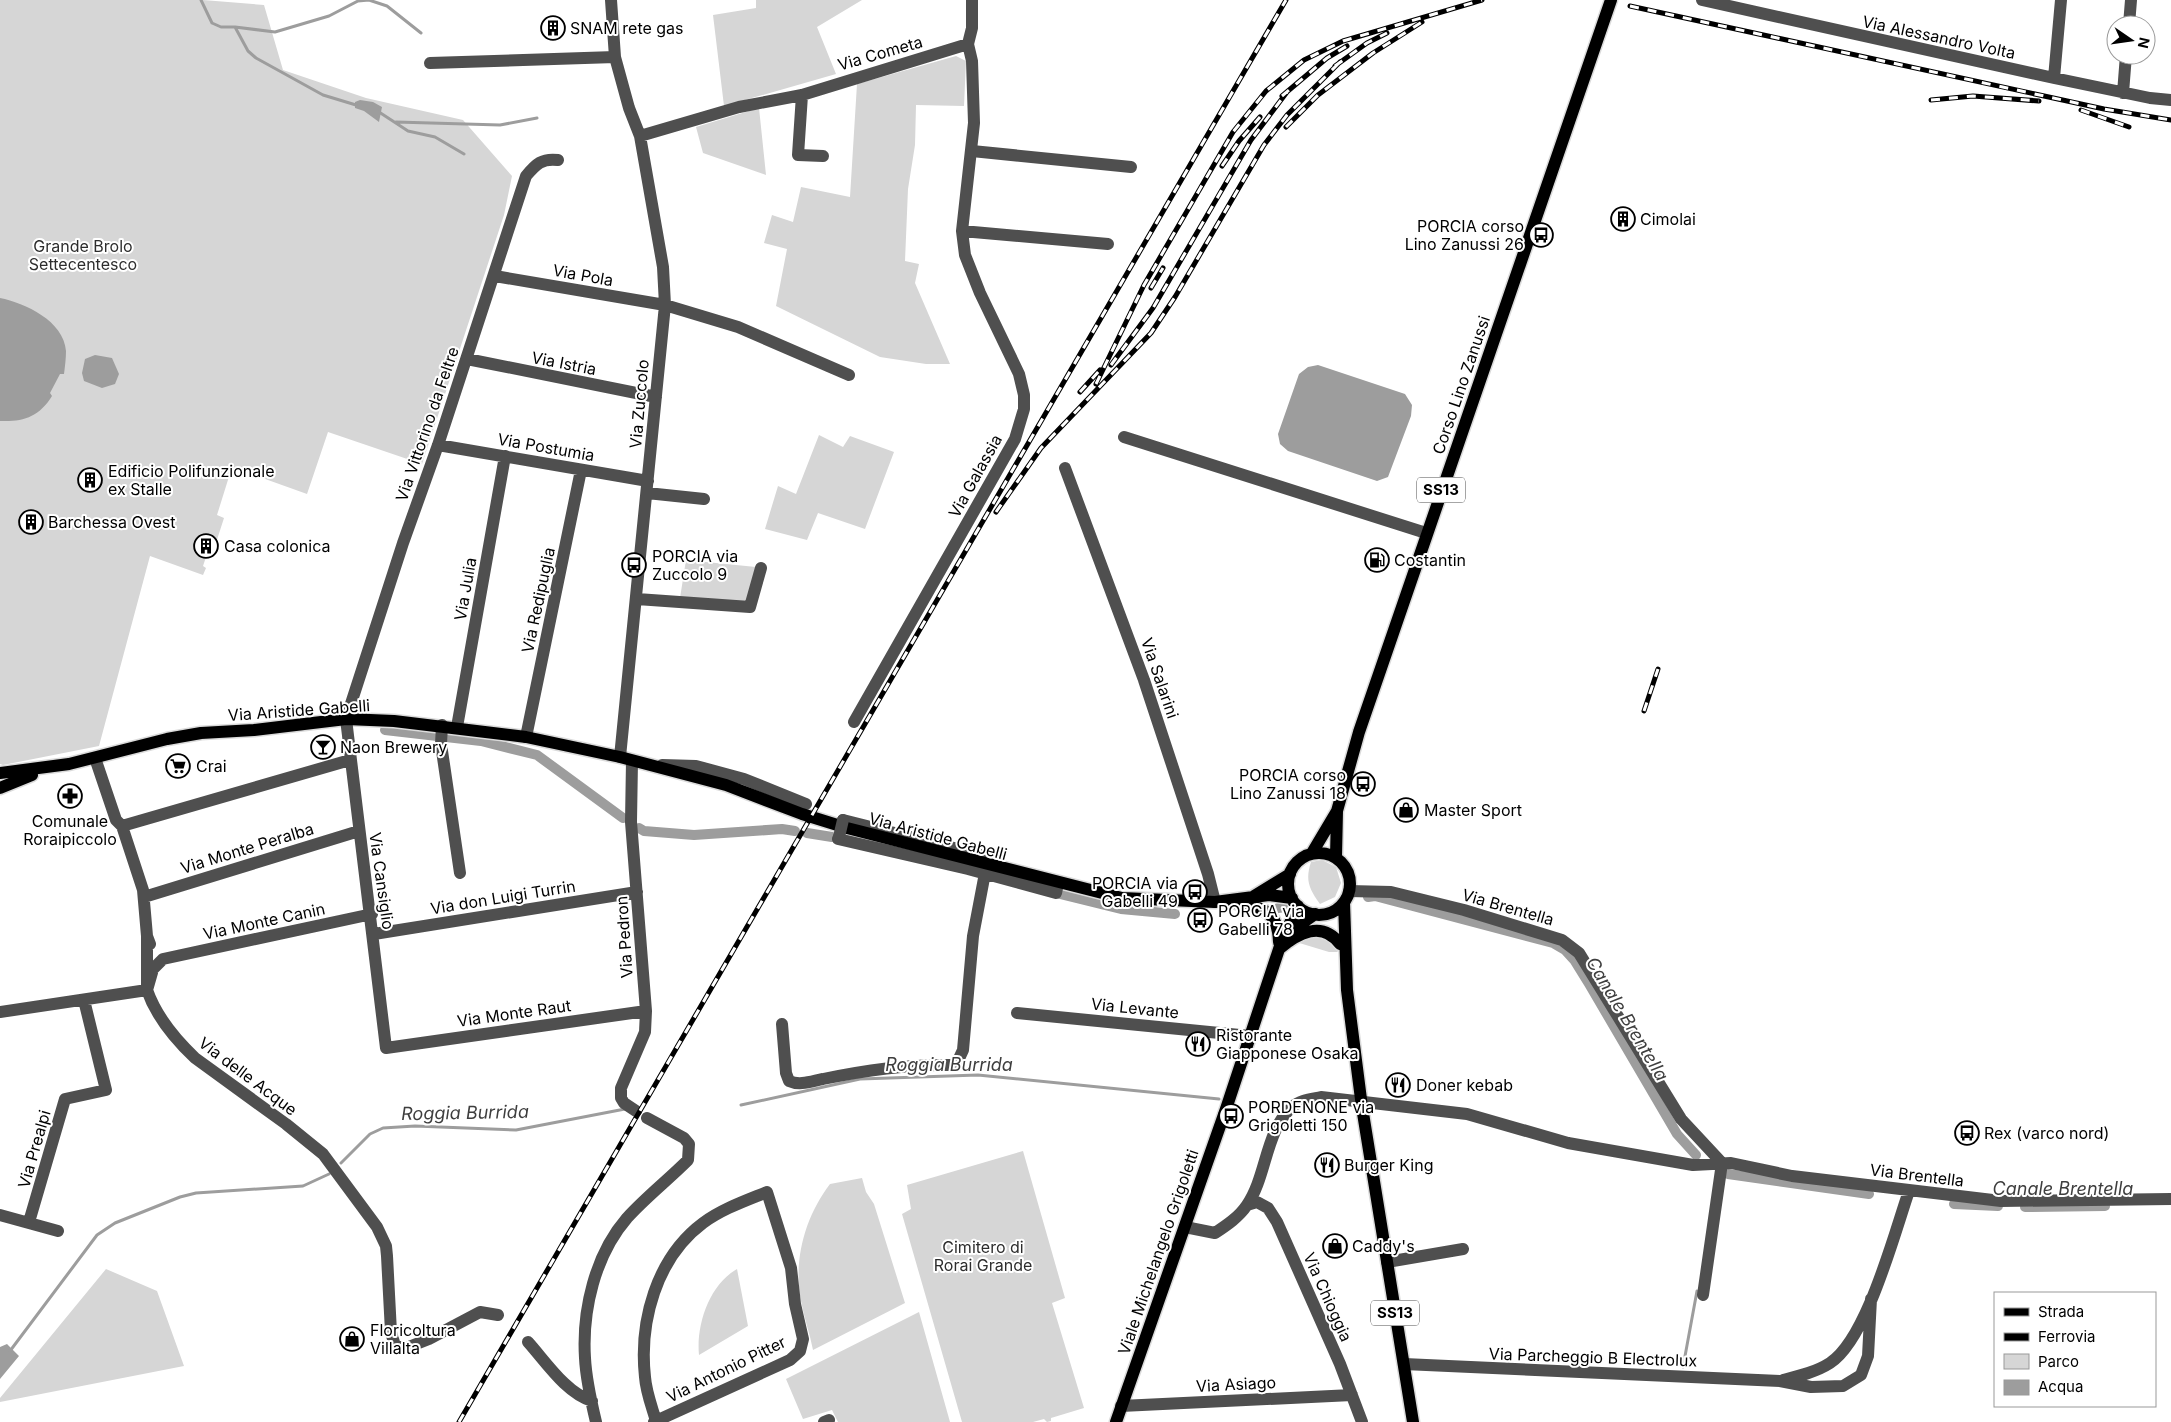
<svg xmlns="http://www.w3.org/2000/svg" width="2171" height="1422" font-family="Inter,sans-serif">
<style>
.green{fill:#d6d6d6}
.water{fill:#9d9d9d}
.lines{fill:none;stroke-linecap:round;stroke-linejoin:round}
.stream{stroke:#9d9d9d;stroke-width:3}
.canal{stroke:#9d9d9d;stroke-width:10}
.major-casing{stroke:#dbdbdb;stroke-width:15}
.minor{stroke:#4f4f4f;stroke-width:12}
.major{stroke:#000;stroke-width:12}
.rail-casing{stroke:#000;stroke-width:5}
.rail{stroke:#fff;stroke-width:3;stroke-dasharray:9;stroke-linecap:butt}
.minor-bridge{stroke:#4f4f4f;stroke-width:12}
.labels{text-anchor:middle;stroke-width:4;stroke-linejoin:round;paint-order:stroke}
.shield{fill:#fff;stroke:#4c4c4c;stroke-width:1}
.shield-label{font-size:15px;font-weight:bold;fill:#000}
.poi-label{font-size:16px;fill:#000;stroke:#fff;text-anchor:start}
.street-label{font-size:16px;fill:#000;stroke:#fff}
.park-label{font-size:16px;fill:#2d2d2d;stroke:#fff}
.water-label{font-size:18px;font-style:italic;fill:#3e3e3e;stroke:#fff}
</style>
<rect width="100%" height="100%" fill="#fff"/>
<!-- green -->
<path class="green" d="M0 0H203L264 5 283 70 366 98 463 120 512 176 504 215 422 464 328 432 307 494 232 467 217 515 224 518 214 549 209 548 203 566 206 568 203 575 150 556 99 746 3 765 0 764Z
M756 0H862L817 27 836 74 724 106 713 15 756 8Z
M956 56 966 61 964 106 916 105 915 145 908 189 905 261 919 264 915 283 950 364H926L880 357 776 306 787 249 764 243 772 215 793 222 801 187 850 197 857 84Z
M759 108 766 175 703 153 696 127Z
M819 435 843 447 850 436 894 452 865 529 818 513 807 540 765 529 778 486 796 494Z
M686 560 756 567 747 604 680 598Z
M1322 860 1336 867 1341 883 1335 897 1320 904C1309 889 1305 880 1311 862Z
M1312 935 1329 940 1338 952H1329L1296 942Z
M1023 1151 1065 1298 1052 1303 1084 1408 1051 1418V1421L1047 1422 1044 1419 1033 1422H962L902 1214 911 1209 907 1185Z
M862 1178 866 1192 874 1204 905 1303 813 1350C810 1334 804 1318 801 1301 793 1260 805 1217 830 1184Z
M106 1269 157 1291 184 1366 0 1402V1398Z
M737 1269 748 1326 699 1355C696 1325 709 1285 737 1269Z
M919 1312 950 1422H838L832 1410 803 1419 786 1379Z"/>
<!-- water -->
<path class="water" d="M360 100 373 102 382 107 379 122 364 111 355 108V102Z
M0 298C25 303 64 321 66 351 66 358 65 366 64 374H60L50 393 52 396C39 417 23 422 0 421Z
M95 355 112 358 119 374 115 384 102 388 84 381 82 373 85 359Z
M1318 365 1405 394 1412 405 1411 416 1388 477 1377 481 1288 451 1280 444 1278 434 1299 374 1308 367Z
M7 1344 19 1356 0 1379V1347Z"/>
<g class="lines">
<!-- stream -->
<path class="stream" d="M201 0 212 23 221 27H235L248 51 256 58 323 95 356 105
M235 27 275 32 329 16 358 1 369 0 387 6 421 33
M379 112 408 131 435 137 464 154
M396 122 500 125 537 118
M741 1105 860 1079 978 1075 1219 1099
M341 1163 370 1134 383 1128 415 1126 516 1130 625 1109
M10 1351 97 1235 115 1223 180 1197 196 1193 303 1186 329 1174
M1683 1367 1697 1291"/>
<!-- canal -->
<path class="canal" d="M385 730 481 741 537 755 623 818
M639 828 644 831 694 835 782 829 795 831
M807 833 832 837
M1060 894 1121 909 1175 914
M1368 897 1375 896 1553 943 1565 950 1575 961 1588 982 1677 1134 1696 1155
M1278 908 1285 907
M1728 1174 1869 1194
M1954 1204 1998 1206
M2025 1207 2105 1206"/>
<!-- major casing -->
<g class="major-casing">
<path id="major" d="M0 773 69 764 167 739 201 733 254 730 346 719 394 721 526 737 620 757 726 785 802 814 847 828 1122 898 1215 902 1269 895 1292 898
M0 788 32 775
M1312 853 1337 811
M1288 884a31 31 0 1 1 62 0a31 31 0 1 1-62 0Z
M1336 857 1337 811 1359 732 1611 0
M1254 896 1290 874
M1344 902 1347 990 1362 1107 1413 1422
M1236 903C1263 907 1278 911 1279 942
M1286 938 1295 928 1315 914
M1279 949C1298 933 1322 920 1340 944
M1116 1422 1227 1106 1282 940 1298 906"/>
</g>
<!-- minor -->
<path class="minor" d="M611 0 615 57 629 108 640 136 663 267 665 305 620 757
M1702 0 2054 78 2150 98 2171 100
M2129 25 2131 0
M430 63 615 57
M2054 78 2061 0
M2123 93 2126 55
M802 95 798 155 823 156
M640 136 739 107 802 95 968 44
M972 151 1131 167
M558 160C542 158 536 164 526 176L438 445 403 543 346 719 386 1048 646 1011
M962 231 1108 244
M495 276 665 305 738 327 849 375
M467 359 656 397
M1124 437 1426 533
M438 445 648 481
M1065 468 1144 680 1208 874 1215 902
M647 493 704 499
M637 599 750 607 761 568
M854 722 1015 439 1024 409V395L1019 374 980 293 965 255 962 231 974 123 972 61 968 44 972 28V0
M442 725 441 744 460 873
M457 727 505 456
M526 737 581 470
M95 758 116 820 122 826 143 890 147 936 150 944
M632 761 631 822 646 1011 645 1032 621 1088V1098L624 1103 636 1111
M662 765 696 766 744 779 806 804
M843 820 978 854 986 865
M122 826 350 760
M839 837 838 839 968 869 1056 893 1058 883
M1349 891 1391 892 1464 910 1562 940 1579 953 1681 1119 1722 1163 1703 1295
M144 897 359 831
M374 934 637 892
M147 936V990L153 969 163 959 372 914
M0 1012 147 990C156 1016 175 1039 195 1058L286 1124 323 1154 377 1227 386 1246 387 1256 391 1332 395 1346 406 1348 429 1339 480 1312 498 1315
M1017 1013 1250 1036
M782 1024 786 1073 789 1081C800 1086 812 1081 823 1079 866 1070 906 1064 950 1065L957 1063 963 1050 973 936 985 873
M1247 1205 1257 1202 1268 1208 1277 1222 1340 1364 1362 1422
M0 1215 58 1231
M29 1222 65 1099 106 1090 84 1000
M1185 1227 1215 1233C1227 1225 1239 1217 1247 1205 1267 1176 1265 1131 1292 1107 1300 1100 1312 1099 1321 1097L1467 1114 1568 1143 1693 1165 1731 1163 1792 1176 2001 1201 2171 1199
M1387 1262 1463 1249
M528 1342C546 1362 566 1393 592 1401
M1404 1364 1780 1381 1811 1387 1843 1386 1861 1375 1868 1356 1871 1299
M1783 1380C1799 1376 1816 1372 1830 1363 1867 1339 1894 1234 1909 1191
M1121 1406 1352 1395
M596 1422C591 1401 586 1379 585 1358 582 1310 595 1255 627 1218 646 1197 668 1180 688 1160L689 1144 684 1138 647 1118
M654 1422 656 1421 790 1360 800 1351 803 1339 795 1304 791 1268 767 1192C745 1201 722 1209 703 1223 656 1258 639 1322 645 1377 646 1392 652 1407 656 1421
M824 1422 829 1420"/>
<!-- major -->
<use href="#major" class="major"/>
<!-- rail casing -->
<g class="rail-casing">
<path id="rail" d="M1630 6 2104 109 2171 120
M1335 66 1367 43 1387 33
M1282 96 1327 58 1347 46
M1931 100 1973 96 2039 101
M2081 110 2129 127
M1286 127 1318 95 1373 53 1422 22
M1222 166 1239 141 1260 117
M1151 288 1163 268
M1111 365 1153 308 1251 140 1287 92
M1096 384 1144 285 1233 132 1266 91 1304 60 1343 41 1482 0
M1080 392 1100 370
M996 512 1041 448 1151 333 1175 297 1264 145 1287 115 1340 62
M1644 711 1658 669
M459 1422 1286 0"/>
</g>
<!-- rail -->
<use href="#rail" class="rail"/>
<!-- minor-bridge -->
<path class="minor-bridge" d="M839 837 843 820"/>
</g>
<!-- icons -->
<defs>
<g id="building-ring" transform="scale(1.25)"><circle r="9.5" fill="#fff" stroke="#000" stroke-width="1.5"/><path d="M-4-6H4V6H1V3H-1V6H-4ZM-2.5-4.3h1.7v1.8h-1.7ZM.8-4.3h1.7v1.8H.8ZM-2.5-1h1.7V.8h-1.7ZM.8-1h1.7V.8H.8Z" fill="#000"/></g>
<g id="bus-ring" transform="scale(1.25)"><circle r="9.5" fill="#fff" stroke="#000" stroke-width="1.5"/><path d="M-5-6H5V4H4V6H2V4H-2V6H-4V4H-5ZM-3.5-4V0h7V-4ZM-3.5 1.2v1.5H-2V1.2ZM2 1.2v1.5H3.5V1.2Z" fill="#000"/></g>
<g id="fuel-ring" transform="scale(1.25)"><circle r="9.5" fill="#fff" stroke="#000" stroke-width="1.5"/><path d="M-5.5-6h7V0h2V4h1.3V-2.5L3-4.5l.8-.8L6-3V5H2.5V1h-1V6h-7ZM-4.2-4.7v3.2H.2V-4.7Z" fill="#000"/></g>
<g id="bar-ring" transform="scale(1.25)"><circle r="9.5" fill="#fff" stroke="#000" stroke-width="1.5"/><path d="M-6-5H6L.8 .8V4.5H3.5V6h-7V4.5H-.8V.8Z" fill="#000"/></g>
<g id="supermarket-ring" transform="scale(1.25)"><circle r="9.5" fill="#fff" stroke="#000" stroke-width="1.5"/><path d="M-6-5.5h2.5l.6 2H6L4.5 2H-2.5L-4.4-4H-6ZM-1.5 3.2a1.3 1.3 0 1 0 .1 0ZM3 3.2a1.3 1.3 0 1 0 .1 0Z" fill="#000"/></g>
<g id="pharmacy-ring" transform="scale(1.25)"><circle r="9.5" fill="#fff" stroke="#000" stroke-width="1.5"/><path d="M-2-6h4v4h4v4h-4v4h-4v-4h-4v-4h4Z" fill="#000"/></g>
<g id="shop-ring" transform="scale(1.25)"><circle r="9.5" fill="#fff" stroke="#000" stroke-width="1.5"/><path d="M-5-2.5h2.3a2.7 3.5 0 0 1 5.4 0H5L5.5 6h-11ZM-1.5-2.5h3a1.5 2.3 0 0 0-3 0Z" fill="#000"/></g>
<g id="restaurant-ring" transform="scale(1.25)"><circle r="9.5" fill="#fff" stroke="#000" stroke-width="1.5"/><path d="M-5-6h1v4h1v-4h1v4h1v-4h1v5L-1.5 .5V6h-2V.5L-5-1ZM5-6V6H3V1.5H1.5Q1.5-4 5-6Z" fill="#000"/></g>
</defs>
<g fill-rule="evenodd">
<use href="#building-ring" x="553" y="28"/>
<use href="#building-ring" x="1623" y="219"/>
<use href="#bus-ring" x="1541" y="235"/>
<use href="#building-ring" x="90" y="480"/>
<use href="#building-ring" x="31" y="522"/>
<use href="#building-ring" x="206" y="546"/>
<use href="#fuel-ring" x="1377" y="560"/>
<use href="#bus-ring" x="634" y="565"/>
<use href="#bar-ring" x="323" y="747"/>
<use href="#supermarket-ring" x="178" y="766"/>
<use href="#bus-ring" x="1363" y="784"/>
<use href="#pharmacy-ring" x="70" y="796"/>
<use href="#shop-ring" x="1406" y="810"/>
<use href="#bus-ring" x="1195" y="892"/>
<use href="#bus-ring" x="1200" y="920"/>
<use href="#restaurant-ring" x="1198" y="1044"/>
<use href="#restaurant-ring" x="1398" y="1085"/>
<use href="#bus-ring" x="1231" y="1116"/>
<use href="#bus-ring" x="1967" y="1133"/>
<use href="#restaurant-ring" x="1327" y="1165"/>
<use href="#shop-ring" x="1335" y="1246"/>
<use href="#shop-ring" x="352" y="1339"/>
</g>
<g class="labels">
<!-- shield labels -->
<g class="shield">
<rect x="1417" y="477.5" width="48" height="25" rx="4"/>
<rect x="1371" y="1300.5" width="48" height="25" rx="4"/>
</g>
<g class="shield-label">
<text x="1441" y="495">SS13</text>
<text x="1395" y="1318">SS13</text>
</g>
<!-- poi labels -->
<g class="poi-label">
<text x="570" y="34">SNAM rete gas</text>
<text x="1640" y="225">Cimolai</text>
<text x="1524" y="232" text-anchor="end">PORCIA corso<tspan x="1524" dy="18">Lino Zanussi 26</tspan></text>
<text x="108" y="477">Edificio Polifunzionale<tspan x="108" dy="18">ex Stalle</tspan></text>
<text x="48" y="528">Barchessa Ovest</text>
<text x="224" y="552">Casa colonica</text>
<text x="652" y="562">PORCIA via<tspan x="652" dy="18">Zuccolo 9</tspan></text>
<text x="1394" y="566">Costantin</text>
<text x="340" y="753">Naon Brewery</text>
<text x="196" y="772">Crai</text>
<text x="1346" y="781" text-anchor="end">PORCIA corso<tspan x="1346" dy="18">Lino Zanussi 18</tspan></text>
<text x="1424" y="816">Master Sport</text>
<text x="70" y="827" text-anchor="middle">Comunale<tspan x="70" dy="18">Roraipiccolo</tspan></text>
<text x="1178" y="889" text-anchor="end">PORCIA via<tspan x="1178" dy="18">Gabelli 49</tspan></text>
<text x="1218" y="917">PORCIA via<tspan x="1218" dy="18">Gabelli 78</tspan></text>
<text x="1216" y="1041">Ristorante<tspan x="1216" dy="18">Giapponese Osaka</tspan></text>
<text x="1416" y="1091">Doner kebab</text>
<text x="1248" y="1113">PORDENONE via<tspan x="1248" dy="18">Grigoletti 150</tspan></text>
<text x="1984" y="1139">Rex (varco nord)</text>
<text x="1344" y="1171">Burger King</text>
<text x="1352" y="1252">Caddy's</text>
<text x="370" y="1336">Floricoltura<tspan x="370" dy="18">Villalta</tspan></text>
</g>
<!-- street labels -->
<g class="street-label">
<text transform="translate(1939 37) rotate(12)" y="6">Via Alessandro Volta</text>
<text transform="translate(880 53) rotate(-16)" y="6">Via Cometa</text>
<text transform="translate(583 275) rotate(10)" y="6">Via Pola</text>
<text transform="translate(564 363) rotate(11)" y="6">Via Istria</text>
<text transform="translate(1461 385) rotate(-71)" y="6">Corso Lino Zanussi</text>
<text transform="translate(639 404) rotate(-85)" y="6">Via Zuccolo</text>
<text transform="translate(427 424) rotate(-71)" y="6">Via Vittorino da Feltre</text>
<text transform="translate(546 447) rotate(10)" y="6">Via Postumia</text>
<text transform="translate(975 476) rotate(-61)" y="6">Via Galassia</text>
<text transform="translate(465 589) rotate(-80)" y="6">Via Julia</text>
<text transform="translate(538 600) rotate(-78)" y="6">Via Redipuglia</text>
<text transform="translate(1160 678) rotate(71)" y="6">Via Salarini</text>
<text transform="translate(299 710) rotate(-4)" y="6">Via Aristide Gabelli</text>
<text transform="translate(938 836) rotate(15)" y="6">Via Aristide Gabelli</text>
<text transform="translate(247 848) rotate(-17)" y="6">Via Monte Peralba</text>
<text transform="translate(382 881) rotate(82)" y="6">Via Cansiglio</text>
<text transform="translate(503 897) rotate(-9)" y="6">Via don Luigi Turrin</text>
<text transform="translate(1508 907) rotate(16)" y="6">Via Brentella</text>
<text transform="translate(264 921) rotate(-12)" y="6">Via Monte Canin</text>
<text transform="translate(624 937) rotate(-94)" y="6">Via Pedron</text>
<text transform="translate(1135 1008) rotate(6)" y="6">Via Levante</text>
<text transform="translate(514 1013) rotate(-8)" y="6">Via Monte Raut</text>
<text transform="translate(248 1076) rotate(37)" y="6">Via delle Acque</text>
<text transform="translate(34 1149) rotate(-74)" y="6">Via Prealpi</text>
<text transform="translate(1917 1175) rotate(7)" y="6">Via Brentella</text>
<text transform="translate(1158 1252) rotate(-71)" y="6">Viale Michelangelo Grigoletti</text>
<text transform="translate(1328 1297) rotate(66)" y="6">Via Chioggia</text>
<text transform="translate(1593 1357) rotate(2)" y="6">Via Parcheggio B Electrolux</text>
<text transform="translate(726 1369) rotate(-26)" y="6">Via Antonio Pitter</text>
<text transform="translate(1236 1384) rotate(-3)" y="6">Via Asiago</text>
</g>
<!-- park labels -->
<g class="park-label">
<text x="83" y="252">Grande Brolo<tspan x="83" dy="18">Settecentesco</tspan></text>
<text x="983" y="1253">Cimitero di<tspan x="983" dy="18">Rorai Grande</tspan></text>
</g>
<!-- water labels -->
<g class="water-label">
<text transform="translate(1627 1019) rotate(59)" y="6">Canale Brentella</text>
<text x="949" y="1071">Roggia Burrida</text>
<text transform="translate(465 1113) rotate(-1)" y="6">Roggia Burrida</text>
<text x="2063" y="1195">Canale Brentella</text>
</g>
</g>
<!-- legend -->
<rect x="1994" y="1292" width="162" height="115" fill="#ffffff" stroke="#999999"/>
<rect x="2004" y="1308" width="25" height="8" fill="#000000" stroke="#999999"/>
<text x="2038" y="1317" font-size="15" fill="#000000">Strada</text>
<rect x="2004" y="1333" width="25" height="8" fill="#000000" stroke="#999999"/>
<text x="2038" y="1342" font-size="15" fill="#000000">Ferrovia</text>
<rect x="2004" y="1354" width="25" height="15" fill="#d6d6d6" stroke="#999999"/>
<text x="2038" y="1367" font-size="15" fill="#000000">Parco</text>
<rect x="2004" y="1380" width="25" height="15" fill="#9d9d9d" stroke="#999999"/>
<text x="2038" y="1392" font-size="15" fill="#000000">Acqua</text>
<!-- north arrow -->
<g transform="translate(2131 40) rotate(103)"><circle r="24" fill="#ffffff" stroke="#999999"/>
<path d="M0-4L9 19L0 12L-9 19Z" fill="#000000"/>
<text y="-8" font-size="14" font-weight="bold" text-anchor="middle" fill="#000000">N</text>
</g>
</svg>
